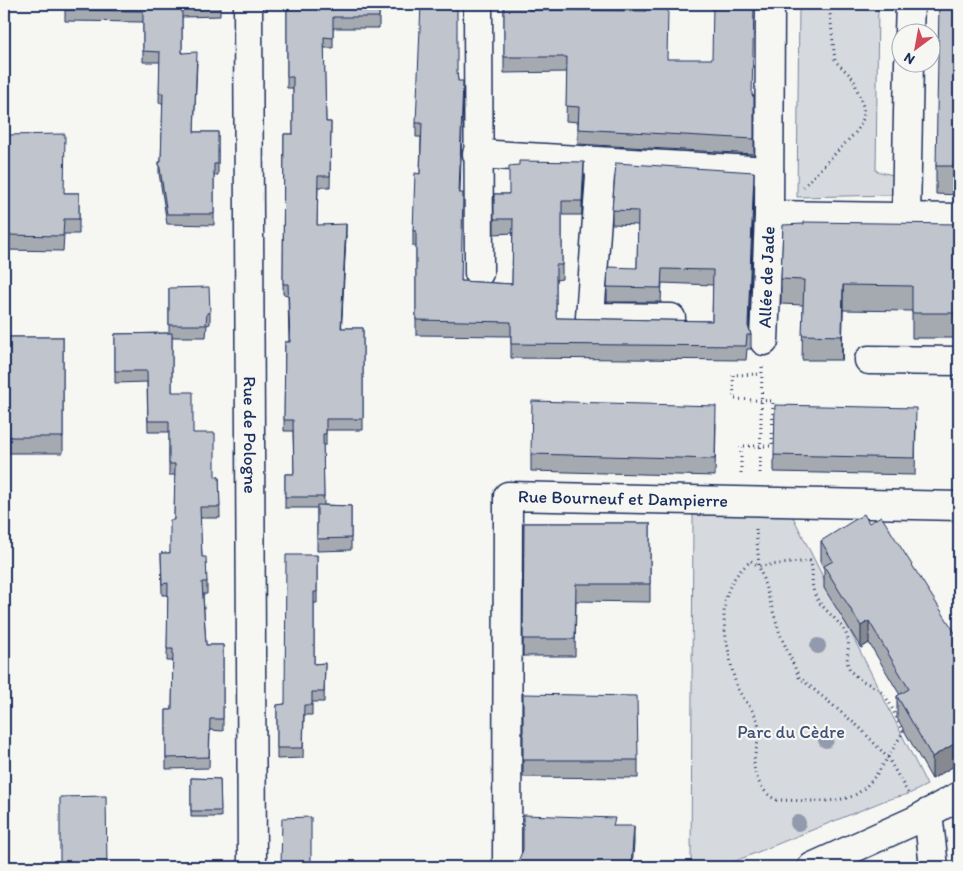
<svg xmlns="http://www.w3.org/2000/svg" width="963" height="871" font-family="Itim,sans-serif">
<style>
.green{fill:#d6d9dd;stroke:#78849e}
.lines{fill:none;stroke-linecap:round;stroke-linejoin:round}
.minor-casing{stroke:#1b2f5e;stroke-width:31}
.secondary-casing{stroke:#1b2f5e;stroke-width:31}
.path{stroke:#1b2f5e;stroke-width:3;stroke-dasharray:1 4;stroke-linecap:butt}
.minor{stroke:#f6f6f2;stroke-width:28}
.secondary{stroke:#f6f6f2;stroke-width:28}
.tree{fill:#929bae}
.wall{fill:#a5a9b0;stroke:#1b2f5e}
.shaded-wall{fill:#868990;stroke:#1b2f5e}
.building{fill:#c0c4cd;stroke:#1b2f5e}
.labels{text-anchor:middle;stroke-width:4.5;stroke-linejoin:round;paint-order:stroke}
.street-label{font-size:18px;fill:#1b2f5e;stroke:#f6f6f2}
.park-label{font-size:18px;fill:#405177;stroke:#f6f6f2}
</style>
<rect width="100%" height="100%" fill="#f6f6f2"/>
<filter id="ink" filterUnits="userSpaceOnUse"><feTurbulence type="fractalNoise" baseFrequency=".02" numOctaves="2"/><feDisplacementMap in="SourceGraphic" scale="10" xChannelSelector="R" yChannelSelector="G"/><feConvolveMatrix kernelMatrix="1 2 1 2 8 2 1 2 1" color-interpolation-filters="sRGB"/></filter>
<g filter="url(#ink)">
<!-- green -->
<path class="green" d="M799 4H878L876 171 893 175V195L797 197Z
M693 515H792L927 785 909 794 886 800 721 867H691Z"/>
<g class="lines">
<!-- minor casing -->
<g class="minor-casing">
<g id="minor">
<path id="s1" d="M248 4 252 867"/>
<path d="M478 4 479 273"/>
<path d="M770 4 769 215 959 218"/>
<path d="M909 32 910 4"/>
<path d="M477 154 769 171"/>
<path d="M601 162 590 317 671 318"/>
<path d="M906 217 909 62"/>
<path id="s2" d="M764 341 769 215"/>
<path d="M869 360 959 361"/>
<path d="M928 813 934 867"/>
<path id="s3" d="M507 867 508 496 959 506"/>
</g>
</g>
<!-- secondary casing -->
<g class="secondary-casing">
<path id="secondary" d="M812 867 916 820 959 796"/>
</g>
<!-- path -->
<path class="path" d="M803 187 857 131 864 117 863 106 853 78 835 61 829 4
M741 473V446H772L773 401 734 399 733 375 762 374
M760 473 762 367
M756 529 759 566 780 634 799 677 860 728 888 758 908 793
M751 561 759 566 810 561C815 573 809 584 816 597 824 612 845 623 848 640 850 650 844 660 850 670 858 682 875 684 884 695 892 704 897 721 903 732 892 750 871 791 850 797 828 804 800 800 777 800 764 795 755 779 754 764 754 750 762 737 758 723 755 710 742 699 737 687 733 676 731 664 729 653 721 617 719 586 751 561Z"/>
<!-- minor -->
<use href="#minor" class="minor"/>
<!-- secondary -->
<use href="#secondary" class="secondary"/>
</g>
<!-- trees -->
<g class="tree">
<circle cx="818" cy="646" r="8"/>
<circle cx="826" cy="740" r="8"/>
<circle cx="798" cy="823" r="8"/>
</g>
<!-- wall -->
<path class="wall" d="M65 4H220V16L182 17V53L197 63 194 132H218V175H214V225L167 224 159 173V162H161L163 103H159L160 62H143V22L65 21Z
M287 4H379V28H333V48H324L326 122H331L330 187H318L317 225 346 235 341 328H363V430H326V445H323L324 505 351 506V550L317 551V508H285V474H294L293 431H284L285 342H289L288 295 283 294 284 134H293V88H287Z
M504 4 529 10 667 59 754 96V154L578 144V122L566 121 567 72 504 73Z
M959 4V195L936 194V166Z
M457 72 458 81 463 95 460 193 461 281 512 284 513 233 494 234V194H509L584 176 582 215H562V279L556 280V318L712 321 713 285 662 283 661 302H607V287L637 268 638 225 612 224V210L754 186 749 328 751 335V349H747L746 360 511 358V336L416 335V246H413V231L420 174 421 137H416V123Z
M4 135 64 193H79V234H64L63 251 4 250Z
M959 224V338H912V311L843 310 842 360H802L803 305 781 304V279Z
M169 288 210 312V324L207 325 206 337H172V392L193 433 215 477H219L220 518H200L202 557 207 582V594H203L206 645H223V731L210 730 209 768 166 769V710H172L173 661H167L168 595H162L161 553H170L174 520 175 475H169V432H148L147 382 115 383V334L169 333Z
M4 337H63V453H4Z
M716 423 715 476 531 471V454Z
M916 425 915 475 774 472V455Z
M524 523H650V602L576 601 575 656H523Z
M869 523 959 639V763L932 779 897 718V696L900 695 869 643 861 648 824 588V569L821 563V541Z
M317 555V603H314V664L325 663 324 702H312V715H304L303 758 277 759V705L285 704Z
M523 694 638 760V778L523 777Z
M191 778 220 779 221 817H191Z"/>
<!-- shaded-wall -->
<path class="shaded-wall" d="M584 162V176L582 215V201Z
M754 172V186L749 335 748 326Z
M346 224V235L341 339V328Z
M843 285V310L842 360V336Z
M869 621V643L861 648V626Z
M959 741V763L932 779V757Z
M634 826V844L632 867H631Z"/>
<!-- building -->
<path class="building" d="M65 4H220V6H182V53L197 52 194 132H218V164H214V214H167L159 162H161L163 93H159L160 52 143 51V11L65 10Z
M287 4H379V17H333V38L324 37 326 122H331L330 176H318L317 225 346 224 341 328H363V419H326V434H323L324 497H285V474H294L293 420H284L285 342H290L288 284H283L284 134H293V77H287Z
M421 4H457V71L458 81H463L459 193H463L461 281 512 284 513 219H494V194H509V166L519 165V161L584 162 582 201H562V265H556V318L712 321 713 270 662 269 661 288 607 287 608 267 637 268 638 211 612 210 616 163 754 172 748 326 751 335H747L746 346 511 344V322L416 320V231H413L415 173 420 174 422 123H416Z
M504 4H529V10L646 11V8H668L667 59H712L713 4H754L752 96H754V139L578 129 579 107 566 106 567 57H504Z
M939 4H959V166H936Z
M65 134 64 193H79V219H64L63 236 4 235V135Z
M804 222 959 224V313H912V286L843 285 842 336 802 335 804 280 781 279 783 225 804 224Z
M209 287 210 312 207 313 206 325H169V288Z
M172 333V392H193V433H215V477H219L220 507H200L202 557H206L207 582H202L206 645H223V719H210L209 757 166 758V710H172L173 649H167L168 583 162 584 161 553H170V520H174L175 464H169V421H148L147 371H115V334Z
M4 337H63V437H4Z
M532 401 716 406 715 459 531 454Z
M775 405 916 408 915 458 774 455Z
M317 505 351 506V538L317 539Z
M864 514 869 523 881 516 959 639V741L932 757 897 696 909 689 869 621 861 626 824 566 833 561 821 541Z
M524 523H650V584H576L575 639H523Z
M286 555H317V592H314V664L325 663 324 692H312V705H304L303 748H277V705L285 704Z
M523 694 637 696 638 760H523Z
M191 778 220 779 221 811H191Z
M106 796 107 867H60V797Z
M523 815 615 818 613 826H634L631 867H519V859L523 850Z
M311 817V867H281L282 818Z"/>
</g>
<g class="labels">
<!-- street labels -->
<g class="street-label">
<text dy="6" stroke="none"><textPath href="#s2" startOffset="64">Allée de Jade</textPath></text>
<text dy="6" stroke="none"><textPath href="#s1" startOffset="431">Rue de Pologne</textPath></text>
<text dy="6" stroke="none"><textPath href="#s3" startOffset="486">Rue Bourneuf et Dampierre</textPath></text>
</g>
<!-- park labels -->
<g class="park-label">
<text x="791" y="738">Parc du Cèdre</text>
</g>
</g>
<!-- margin -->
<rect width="963" height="871" fill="none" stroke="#f6f6f2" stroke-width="20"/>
<rect x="10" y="10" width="943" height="851" fill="none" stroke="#1b2f5e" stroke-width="2" filter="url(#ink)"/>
<!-- north arrow -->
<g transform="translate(916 48) rotate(212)"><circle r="24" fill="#f6f6f2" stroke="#9ea6b7"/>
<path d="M0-4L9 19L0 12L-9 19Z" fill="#d1495b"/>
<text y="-8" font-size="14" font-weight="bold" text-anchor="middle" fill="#1b2f5e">N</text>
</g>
</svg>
